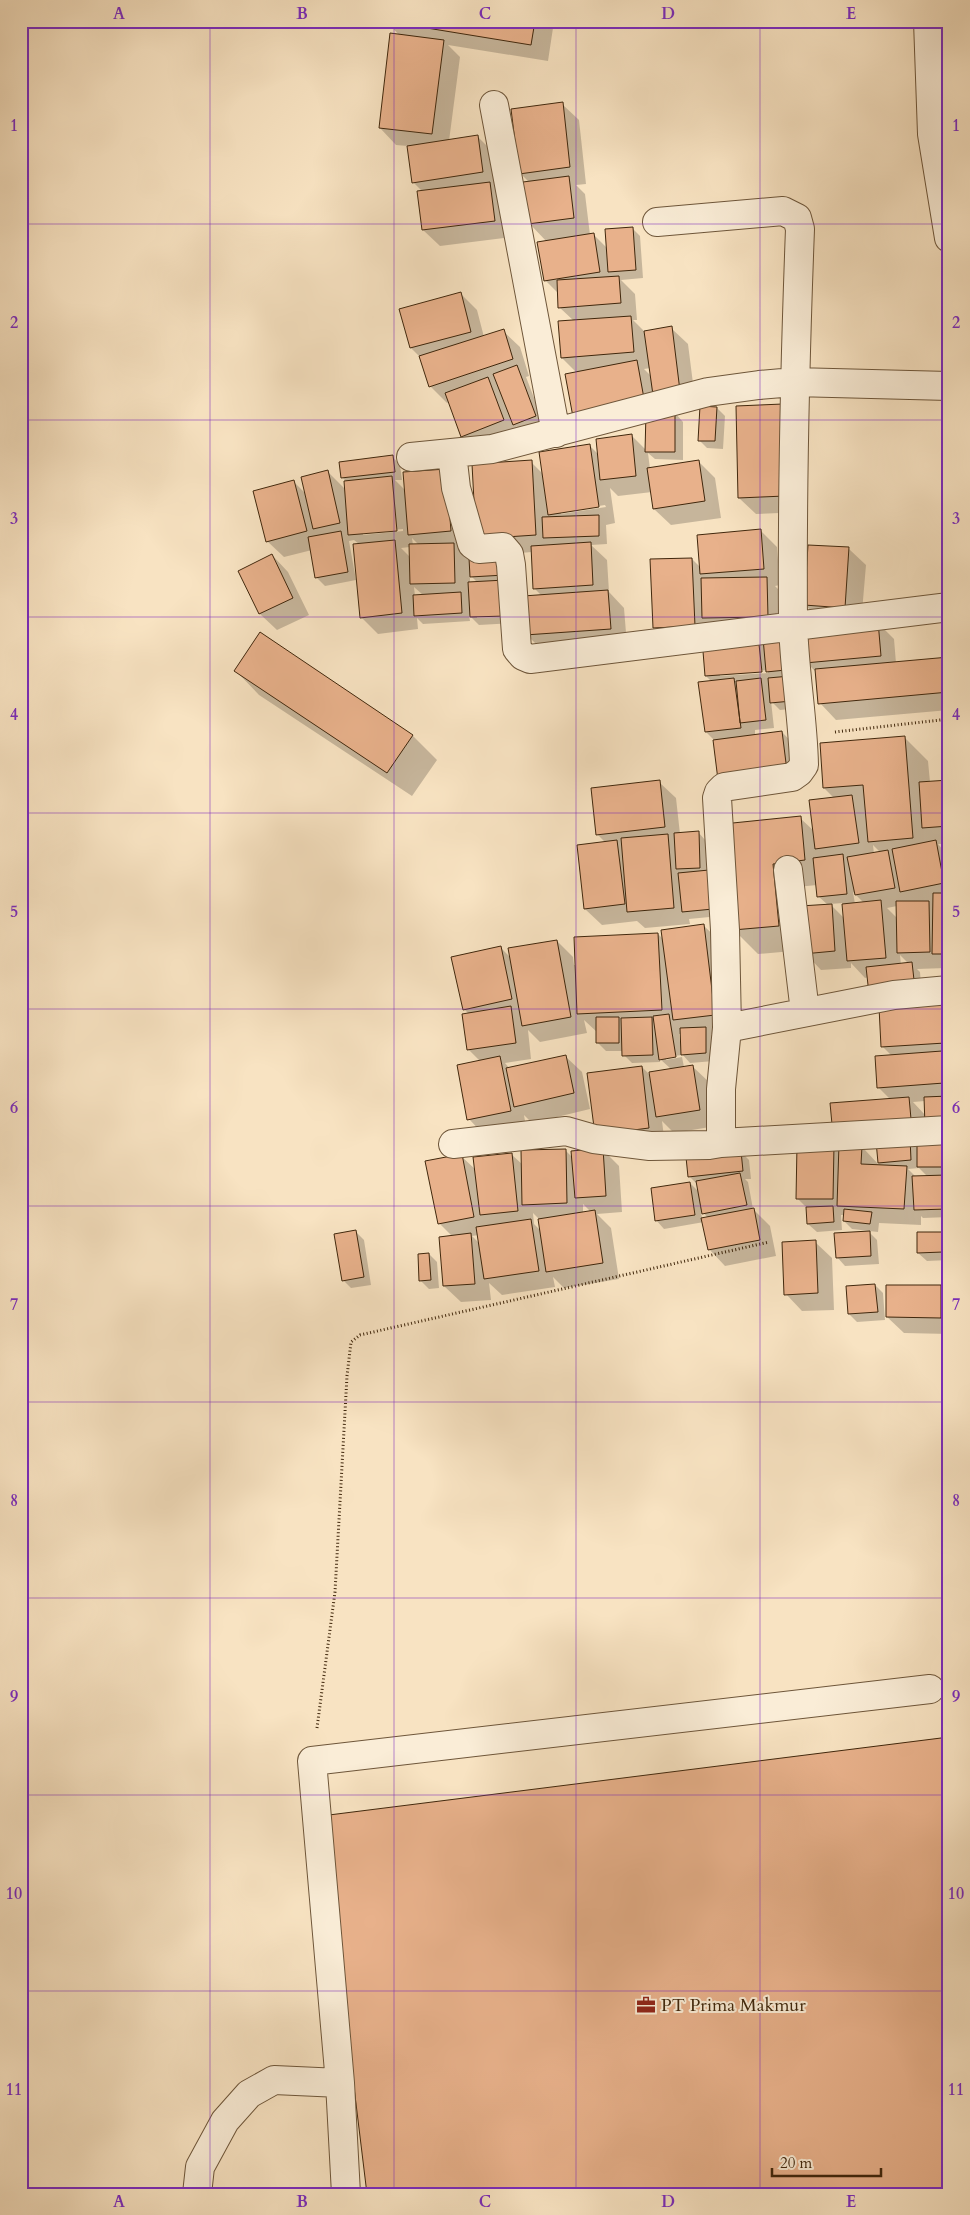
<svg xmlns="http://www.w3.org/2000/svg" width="970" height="2215" font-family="Cardo,serif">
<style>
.shadow{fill:#0003;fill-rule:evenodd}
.building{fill:#e8b18b;stroke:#40270c}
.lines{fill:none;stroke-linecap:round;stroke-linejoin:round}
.minor-casing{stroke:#6e563a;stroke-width:30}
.path{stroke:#40270c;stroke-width:3;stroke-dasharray:1 2.5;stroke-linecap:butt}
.minor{stroke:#faedd7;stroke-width:28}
.grid{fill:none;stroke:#7b2cbf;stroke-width:1;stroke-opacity:0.55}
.labels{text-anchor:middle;stroke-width:4;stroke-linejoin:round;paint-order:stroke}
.poi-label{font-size:18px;fill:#40270c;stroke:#faedd7;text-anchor:start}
.neatline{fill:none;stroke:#7b2cbf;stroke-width:2}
.grid-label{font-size:16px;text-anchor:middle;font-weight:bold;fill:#7b2cbf}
</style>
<rect width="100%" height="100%" fill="#f8e3c2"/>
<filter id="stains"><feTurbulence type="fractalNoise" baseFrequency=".004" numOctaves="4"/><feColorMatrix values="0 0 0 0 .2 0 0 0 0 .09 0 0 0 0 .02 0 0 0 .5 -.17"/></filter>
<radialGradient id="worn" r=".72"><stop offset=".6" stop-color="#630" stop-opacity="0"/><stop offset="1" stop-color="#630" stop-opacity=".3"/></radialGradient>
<!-- shadow -->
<path class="shadow" d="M386 21H546L553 28 548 61 448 45 460 57 449 141 477 136 494 153 499 189H496L506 200 511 237 440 246 423 230V192L413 182 408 146 396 145 380 128 400 36Z
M562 104 579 120 586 184 576 185 585 194 590 235 593 234 608 249 632 228 640 236 643 278 621 280 635 294 637 320H633L645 332 671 328 688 344 696 407 675 413 683 422V460L655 459 648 453 650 469 698 461 715 478 721 518 671 525 654 509 652 492 618 496 610 488 615 523 606 525 607 544 591 545 607 560 609 592 624 608 627 645 543 651 526 634 542 596 534 588 532 552 494 555 531 462 543 474 589 445 599 455 631 435 647 451V423L591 433 577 373 562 358 574 321 559 307V294L545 280 547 242 529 223V182L520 173ZM651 368 652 377 644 369ZM605 505 606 507 561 514V512Z
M460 293 477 310 484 337 503 331 520 347 529 376 526 377 544 424 522 433 516 426 520 437 479 452 462 436 449 402 447 403 430 386 421 358 411 348 401 310Z
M737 407 802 512 756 514 739 498Z
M717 408 725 416 723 449 707 448 699 440Z
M392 456 400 465 402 480H395L406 491 404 473 445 470 462 487 467 548H458L469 560 503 557 512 565 513 583H507L513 589 514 623 479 625 469 615 470 621 423 624 417 618 418 629 378 634 361 617 355 545 359 544 354 540 349 541 356 580 325 586 317 578 312 550 284 557 267 541 255 492 294 482 307 495 302 478 327 471 346 490 345 482H347L342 477 341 463ZM403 529V531L363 535V533ZM412 538 419 545H413ZM410 547V557L401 548ZM470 575 478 583H470ZM414 587 423 595 415 596ZM513 614V617L477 618V616Z
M761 531 777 547 780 585 775 586 784 595 782 637 800 708 780 710 771 701 774 728 755 730V736L782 732 798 749 803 787 735 796 719 779 714 740 706 732 712 682 706 676 704 642 670 644 654 627 692 559 700 567ZM768 670V673L720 676V674Z
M809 546 849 549 866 565 861 624 878 623 894 639 896 663 949 659V710L836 720 820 703 817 673 806 662 822 621 805 605Z
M272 555 288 572 309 615 277 630 260 614 240 571Z
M260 634 413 736 437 760 412 796 259 695 236 671Z
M904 737 928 761 930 782 949 781V969L946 966V968L917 969 920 972 922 997 869 977 865 978 851 963V968L821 970 805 953 804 950 758 954 734 930 800 818 814 831 834 798 824 788ZM938 844H944L945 852ZM873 845 880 852 874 854ZM817 885 818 896 828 905 801 907 797 887ZM853 892 864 903 855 904ZM843 903 844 918 830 904ZM897 906V918L887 908ZM900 955 909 964 901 965Z
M659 782 676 798 680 834 698 832 706 841 707 872 720 916 689 919 690 924 645 928 637 921 602 925 585 909 606 843 597 834Z
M704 926 721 942 731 1031 711 1034 713 1036 714 1061 690 1063 682 1054V1057V1055L666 1057V1060L682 1057 684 1067 692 1066 709 1082 716 1126 674 1133 662 1121 665 1145 613 1151 642 1067 651 1076 671 1069 660 1059V1062L632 1063 624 1055 623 1051H606L598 1043V1033L584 1020 587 1033 540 1042 528 1030 531 1059 505 1063 510 1069 565 1056 582 1072 590 1109 532 1123 524 1115 526 1127 485 1136 469 1119 481 1062 468 1049 469 1014 464 1009 501 948 511 958 557 941 573 957 574 965H576L658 934 664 940ZM679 1034H681L682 1042H680Z
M943 1005 949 1011V1175H946L949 1178V1217L923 1218 921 1216V1225L879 1223 878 1232 852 1229 844 1221 845 1215H841L842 1230 817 1232 808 1224V1209L797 1198 834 1147 840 1153 891 1100 878 1087 892 1056 882 1046ZM925 1101 926 1116 913 1102ZM878 1149 879 1165 865 1150ZM919 1168 928 1177H916L908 1169Z
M602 1149 619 1166 622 1212 597 1214 611 1228 619 1279 564 1288 553 1277 555 1287 502 1295 489 1283 491 1300 461 1302 444 1286 452 1236 439 1223 461 1156 476 1170 511 1154 523 1165 565 1150 573 1158ZM583 1204 591 1212 583 1213ZM533 1213 540 1220 541 1231 534 1224ZM479 1235 480 1244 472 1236Z
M741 1152 749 1160 751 1179H745L748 1182 753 1209 770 1226 776 1256 725 1266 709 1249 704 1222 664 1229 656 1220 690 1183 700 1193 698 1185 690 1177ZM701 1210 708 1218 702 1219Z
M356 1232 364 1240 371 1285 351 1288 343 1280Z
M869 1232 877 1240 879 1264 845 1266 837 1257Z
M942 1233 949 1239V1260L927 1261 918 1253Z
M815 1242 832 1258 834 1310 802 1311 786 1294Z
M429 1254 437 1262 439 1288 429 1289 420 1280Z
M875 1285 883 1293 885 1320 857 1322 849 1314Z
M941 1286 949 1294V1334L904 1333 886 1316Z"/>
<!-- building -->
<path class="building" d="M384 21H535L531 45Z
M390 33 444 40 432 134 379 128Z
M563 102 570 167 519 174 511 109Z
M478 135 483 172 412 183 407 146Z
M569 176 574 218 528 224 523 182Z
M490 182 495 221 422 230 417 191Z
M633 227 636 270 608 272 605 229Z
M594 233 600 272 544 281 537 242Z
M619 276 621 303 558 308 557 280Z
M461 292 471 332 410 348 399 309Z
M631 316 634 352 561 358 558 321Z
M672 326 680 391 653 395 644 331Z
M504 329 513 359 429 387 419 356Z
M637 360 645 404 573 417 565 374Z
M517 365 536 416 513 425 493 374Z
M488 377 504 420 461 437 445 393Z
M783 404 785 496 738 498 736 406Z
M700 406 717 407 715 441H698Z
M646 412H675V452H645Z
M632 434 636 476 600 480 596 439Z
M590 444 599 507 548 515 539 452Z
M393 455 395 472 341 478 339 462Z
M532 460 536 535 476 539 472 464Z
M699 460 705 501 653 509 647 468Z
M446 469 451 531 408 535 403 472Z
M328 470 340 523 313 529 301 477Z
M392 476 397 531 348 535 344 481Z
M294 480 307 531 266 542 253 491Z
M599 515V536L543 538 542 517Z
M761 529 764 569 700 574 697 535Z
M341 531 348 572 315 578 308 537Z
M395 540 402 613 360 618 353 544Z
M591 542 593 585 533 589 531 546Z
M454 543 455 583 410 584 409 544Z
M808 545 849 547 845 608 804 605Z
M272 554 293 598 259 614 238 571Z
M504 556 505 575 470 577 469 558Z
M692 558 695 626 653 628 650 559Z
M767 577 768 617 702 618 701 578Z
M505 580 507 616 470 617 468 582Z
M608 590 611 629 525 635 523 596Z
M461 592 462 613 414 616 413 595Z
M878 621 881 656 805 663 802 628Z
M260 632 413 735 387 773 234 671Z
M758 635 762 672 705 676 702 639Z
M783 636 786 670 766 672 763 638Z
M949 657V692L818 704 815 669Z
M790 676 792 701 770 703 768 678Z
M734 678 741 728 705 732 698 682Z
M761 678 766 720 740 723 736 681Z
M782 731 787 771 718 780 713 740Z
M905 736 913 838 868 842 863 785 823 788 820 743Z
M660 780 665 827 596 835 591 788Z
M949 780V826L922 828 919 782Z
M852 795 859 843 815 849 809 800Z
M801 816 805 860 773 864 779 926 733 930 723 824Z
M699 831 700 868 676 869 674 833Z
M668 834 674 908 627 912 621 838Z
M949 838V881L942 839Z
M617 840 625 904 584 909 577 845Z
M936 840 944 883 900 892 892 849Z
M888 850 895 888 855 895 847 857Z
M843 854 847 894 817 897 813 858Z
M709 870 713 909 682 912 678 873Z
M933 893H949V954H932Z
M881 900 886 958 847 961 842 904Z
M896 901H929L930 952 897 953Z
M832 904 835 951 803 954 800 906Z
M704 924 715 1015 673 1020 661 930Z
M658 933 662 1010 577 1014 574 937Z
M557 940 571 1017 522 1026 508 948Z
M501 946 512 999 463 1010 451 957Z
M912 962 915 989 869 994 866 967Z
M943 1004 945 1043 881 1047 879 1007Z
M511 1006 516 1043 467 1050 462 1014Z
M669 1014 676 1057 659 1060 653 1016Z
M596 1017H619V1043H596Z
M652 1017 653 1055 622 1056 621 1018Z
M706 1027V1053L681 1055 680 1028Z
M942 1051 944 1083 877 1088 875 1056Z
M566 1055 574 1093 514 1107 506 1068Z
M500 1056 511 1111 467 1120 457 1065Z
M693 1065 700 1110 656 1117 649 1072Z
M642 1066 649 1128 595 1135 587 1073Z
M949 1096V1124L925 1126 924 1097Z
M909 1097 912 1130 833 1135 830 1103Z
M910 1138 911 1160 878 1163 876 1141Z
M917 1140H949V1167H917Z
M839 1144 862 1146 861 1164 907 1166 904 1209 837 1206Z
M797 1145H834L833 1199H796Z
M603 1148 606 1196 575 1198 571 1151Z
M566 1149 567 1203 522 1205 521 1150Z
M741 1151 743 1171 688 1177 686 1157Z
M512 1153 518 1211 480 1215 473 1157Z
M462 1154 474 1217 438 1224 425 1161Z
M740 1173 747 1205 702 1214 696 1181Z
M947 1175 948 1209 914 1210 912 1176Z
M690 1182 695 1215 655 1221 651 1188Z
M833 1206 834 1222 807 1224 806 1207Z
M754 1208 760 1240 708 1250 701 1218Z
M844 1209 872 1212 870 1224 843 1221Z
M595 1210 603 1263 546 1272 538 1219Z
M531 1219 539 1271 484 1279 476 1227Z
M356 1230 364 1277 342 1281 334 1234Z
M870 1231 871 1256 836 1258 834 1233Z
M917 1232H943V1252L917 1253Z
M471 1233 475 1284 443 1286 439 1237Z
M816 1240 818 1293 784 1295 782 1242Z
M429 1253 431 1280 419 1281 418 1254Z
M875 1284 878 1312 848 1314 846 1286Z
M886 1285H941V1318L886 1317Z
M949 1737V2194H367L321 1816Z"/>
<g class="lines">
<!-- minor casing -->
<g class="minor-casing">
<path id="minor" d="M928 21 932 134 949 238
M494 105 556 433
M452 453 456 488 472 544 479 549 503 547 509 554 511 565 517 649 523 656 530 659 949 607
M411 457 492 449 708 392 759 385 794 382 949 386
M788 870 805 1012
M727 1028 894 995 949 990
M721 1143 949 1130
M453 1144 566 1131 594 1139 650 1146 709 1145 721 1143V1089L727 1028 725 930 717 798 719 792 724 787 792 777 799 772 804 765C803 717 794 670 793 622 792 491 795 360 800 229L797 218 783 211 657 222
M197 2194 200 2167 225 2121 249 2094 274 2080 340 2083
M346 2194 340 2083 312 1761 930 1689"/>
</g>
<!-- path -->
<path class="path" d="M835 732 949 719
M317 1728 335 1592 347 1376 351 1342 360 1335 769 1242"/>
<!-- minor -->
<use href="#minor" class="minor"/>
</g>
<!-- grid -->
<path class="grid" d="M210 21V2194M394 21V2194M576 21V2194M760 21V2194M21 224H949M21 420H949M21 617H949M21 813H949M21 1009H949M21 1206H949M21 1402H949M21 1598H949M21 1795H949M21 1991H949"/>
<!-- icons -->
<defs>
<g id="office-bare" transform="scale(1.5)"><path d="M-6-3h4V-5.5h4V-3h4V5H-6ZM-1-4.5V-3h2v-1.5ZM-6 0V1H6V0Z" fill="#8f2418" stroke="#faedd7" stroke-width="2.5" paint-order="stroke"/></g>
</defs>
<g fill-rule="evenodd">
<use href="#office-bare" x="646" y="2005"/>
</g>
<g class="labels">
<!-- poi labels -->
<g class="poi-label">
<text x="661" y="2011">PT Prima Makmur</text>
</g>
</g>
<!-- margin -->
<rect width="970" height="2215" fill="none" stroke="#f8e3c2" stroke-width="55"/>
<!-- scale -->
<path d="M772 2168v8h109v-8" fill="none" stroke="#40270c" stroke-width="2.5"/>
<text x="780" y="2168" font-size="15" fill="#40270c" stroke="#faedd7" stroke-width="4" paint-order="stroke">20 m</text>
<rect x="28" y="28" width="914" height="2160" class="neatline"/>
<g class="grid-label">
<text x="119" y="19">A</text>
<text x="302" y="19">B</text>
<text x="485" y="19">C</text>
<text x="668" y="19">D</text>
<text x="851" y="19">E</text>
<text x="14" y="131">1</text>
<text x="956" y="131">1</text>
<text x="14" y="328">2</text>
<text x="956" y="328">2</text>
<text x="14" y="524">3</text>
<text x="956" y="524">3</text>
<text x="14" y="720">4</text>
<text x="956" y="720">4</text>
<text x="14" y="917">5</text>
<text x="956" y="917">5</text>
<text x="14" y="1113">6</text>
<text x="956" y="1113">6</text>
<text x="14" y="1310">7</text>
<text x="956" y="1310">7</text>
<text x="14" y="1506">8</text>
<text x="956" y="1506">8</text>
<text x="14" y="1702">9</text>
<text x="956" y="1702">9</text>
<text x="14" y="1899">10</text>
<text x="956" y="1899">10</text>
<text x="14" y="2095">11</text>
<text x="956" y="2095">11</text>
<text x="119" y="2207">A</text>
<text x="302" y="2207">B</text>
<text x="485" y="2207">C</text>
<text x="668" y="2207">D</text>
<text x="851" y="2207">E</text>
</g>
<rect width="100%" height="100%" filter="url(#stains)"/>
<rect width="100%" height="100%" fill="url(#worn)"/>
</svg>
